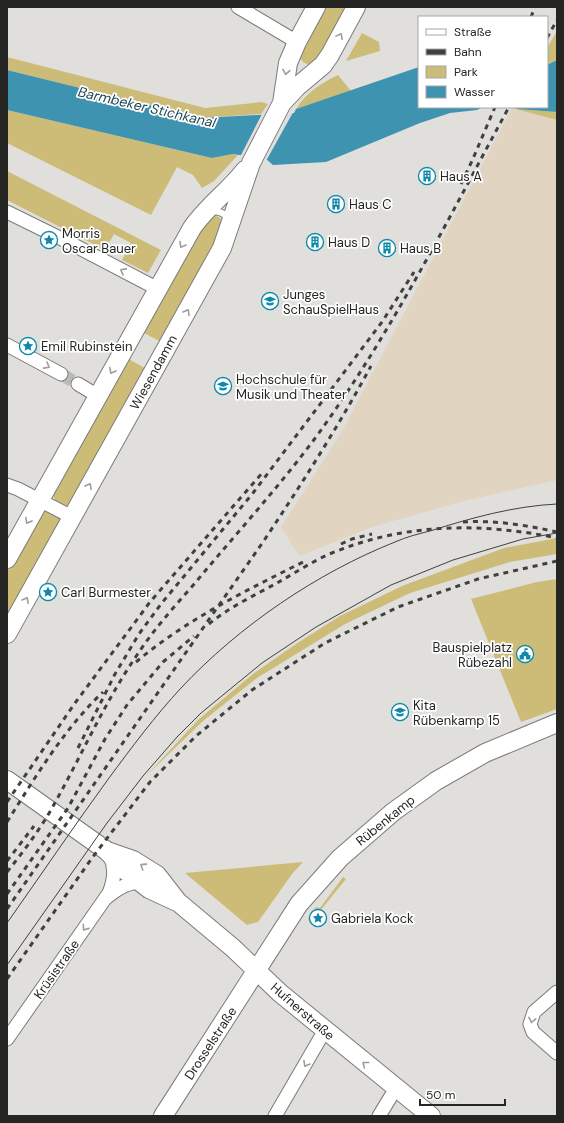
<svg xmlns="http://www.w3.org/2000/svg" width="564" height="1123" font-family="'DM Sans',sans-serif">
<style>
.industrial{fill:#e1d4c0}
.green{fill:#ccbc77}
.water{fill:#3d93b0}
.pier{fill:#e0dfdc}
.lines{fill:none;stroke-linecap:round;stroke-linejoin:round}
.street-tunnel{stroke:#bbbab7;stroke-width:13;stroke-dasharray:13 6;stroke-linecap:butt}
.lane-casing{stroke:#7b7b78;stroke-width:8}
.street-casing{stroke:#7b7b78;stroke-width:15}
.secondary-casing{stroke:#7b7b78;stroke-width:20}
.lane{stroke:#fff;stroke-width:6}
.street{stroke:#fff;stroke-width:13}
.secondary{stroke:#fff;stroke-width:18}
.tram{stroke:#40403f;stroke-width:1}
.rail{stroke:#40403f;stroke-width:3;stroke-dasharray:5 5;stroke-linecap:butt}
.oneway{stroke:#9d9d9c}
.labels{text-anchor:middle;stroke-width:3.5;stroke-linejoin:round;paint-order:stroke}
.poi-label{font-size:13px;fill:#252524;stroke:#fff;text-anchor:start}
.street-label{font-size:13px;fill:#252524;stroke:#fff}
.water-label{font-size:14px;font-style:italic;fill:#224856;stroke:#fff}
</style>
<rect width="100%" height="100%" fill="#e0dfdc"/>
<!-- industrial -->
<path class="industrial" d="M512 108 557 120V480L464 501 372 527 299 556 281 527 341 433Z"/>
<!-- green -->
<path class="green" d="M322 7H346L329 47 312 65C305 64 303 63 300 57Z
M557 31V60L547 65V48Z
M362 33 379 42 380 51 346 61Z
M7 57 205 108 262 102 268 104 261 114 202 118 7 70Z
M338 75 351 91 296 109C307 92 320 84 338 75Z
M513 107H516L518 109 557 112V120L512 108Z
M7 110 212 158 233 154 238 155 214 181 202 188 193 175 177 167 151 215 7 143Z
M7 171 161 250 148 273 122 260 131 243 114 234 105 250 7 200Z
M213 216C223 216 223 223 223 232L163 343 142 332 197 232Z
M127 358 148 370 69 505C60 507 54 501 52 492Z
M47 511 59 517 61 522 7 623V572L39 515Z
M557 538V554L510 562 410 593 345 624 257 678 203 721 146 776 199 719 253 674 296 644 340 616 402 586 504 548Z
M557 579V709L521 722 471 599 537 582Z
M303 862 292 874 258 922 247 925 185 873Z
M343 877 346 879 311 922 308 919 316 907 320 908Z"/>
<!-- water -->
<path class="water" d="M557 60V112L517 109 516 107H547V65Z
M419 67V107H483L477 110 450 113 420 123 326 162 273 165 266 159 233 154 212 158 7 110V70L202 118 294 113 296 109Z"/>
<!-- pier -->
<path class="pier" d="M296 107 266 161 240 157 263 112 293 111Z"/>
<g class="lines">
<!-- street-tunnel -->
<path class="street-tunnel" d="M61 374 78 384"/>
<!-- lane casing -->
<g class="lane-casing">
<path id="lane" d="M211 211C218 211 226 213 228 220"/>
</g>
<!-- street casing -->
<g class="street-casing">
<path id="street" d="M238 7 297 42
M7 212 68 242 158 289
M7 345 61 374
M78 384 98 396
M7 485 18 489 72 517
M106 898C118 888 129 881 146 882
M557 992 534 1012 530 1024 533 1032 557 1053
M7 1039 109 893C114 881 116 868 110 856
M275 1116 325 1030
M379 1116 396 1088"/>
</g>
<!-- secondary casing -->
<g class="secondary-casing">
<path id="secondary" d="M282 103 288 63 297 42 316 7
M7 559 192 228C207 206 229 191 245 170
M7 634 222 248 251 163 282 103 298 86 323 65 330 55 356 7
M7 780 107 851 127 872 149 889 177 902
M107 851 133 860 157 875 178 902 233 948 280 993 431 1116
M163 1116 299 904 340 858 393 812 436 781 485 753 557 723"/>
</g>
<!-- lane -->
<use href="#lane" class="lane"/>
<!-- street -->
<use href="#street" class="street"/>
<!-- secondary -->
<use href="#secondary" class="secondary"/>
<!-- tram -->
<path class="tram" d="M7 923C41 875 74 826 109 778 132 747 155 716 181 688 239 626 317 573 395 542 406 537 418 534 430 531 471 518 514 506 557 504
M7 965 107 823 143 776 177 737 201 713 262 663 316 627 391 585 453 560 523 539 557 533"/>
<!-- rail -->
<path class="rail" d="M531 17 535 7
M547 38 557 20
M461 184 472 161 495 107
M463 522C494 520 526 525 557 532
M341 544 352 539 372 534
M209 624C228 608 255 595 277 583 293 574 310 563 327 555 402 523 479 522 557 538
M136 662C186 620 245 591 303 562
M78 748 115 674 139 634 161 604 253 493 382 322 414 272
M7 802 75 703 150 602 263 472
M7 822C36 776 64 729 103 692
M7 861 34 826
M7 872C23 852 39 831 52 808 81 757 104 703 137 655 154 629 175 606 195 583 235 535 278 488 316 437 391 334 448 219 509 107
M7 894 68 808 105 739 127 705 163 662 194 636
M7 909 263 542C301 485 338 427 371 366
M7 979 92 858 150 782 196 736 252 690 325 643 398 607 478 579 557 561"/>
</g>
<!-- one-way arrows -->
<defs><path id="oneway-chevron" d="M-2-3.5L2.5 0L-2 3.5" fill="none" stroke-width="1.6" stroke-linecap="round" stroke-linejoin="round"/></defs>
<g class="oneway">
<use href="#oneway-chevron" transform="translate(340 36) rotate(-62)"/>
<use href="#oneway-chevron" transform="translate(286 72) rotate(100)"/>
<use href="#oneway-chevron" transform="translate(182 245) rotate(120)"/>
<use href="#oneway-chevron" transform="translate(123 271) rotate(-152)"/>
<use href="#oneway-chevron" transform="translate(187 312) rotate(-60)"/>
<use href="#oneway-chevron" transform="translate(47 366) rotate(29)"/>
<use href="#oneway-chevron" transform="translate(112 371) rotate(119)"/>
<use href="#oneway-chevron" transform="translate(89 486) rotate(-61)"/>
<use href="#oneway-chevron" transform="translate(28 521) rotate(119)"/>
<use href="#oneway-chevron" transform="translate(26 600) rotate(-61)"/>
<use href="#oneway-chevron" transform="translate(143 866) rotate(-147)"/>
<use href="#oneway-chevron" transform="translate(85 928) rotate(125)"/>
<use href="#oneway-chevron" transform="translate(532 1020) rotate(102)"/>
<use href="#oneway-chevron" transform="translate(306 1064) rotate(120)"/>
<use href="#oneway-chevron" transform="translate(365 1064) rotate(-141)"/>
</g>
<!-- icons -->
<defs>
<g id="building-ring" transform="scale(0.9)"><circle r="9.5" fill="#fff" stroke="#0c89ab" stroke-width="1.5"/><path d="M-4-6H4V6H1V3H-1V6H-4ZM-2.5-4.3h1.7v1.8h-1.7ZM.8-4.3h1.7v1.8H.8ZM-2.5-1h1.7V.8h-1.7ZM.8-1h1.7V.8H.8Z" fill="#0c89ab"/></g>
<g id="sight-ring" transform="scale(0.9)"><circle r="9.5" fill="#fff" stroke="#0c89ab" stroke-width="1.5"/><path d="M0-6L1.8-2.2L6-1.7L2.9 1.2L3.7 5.4L0 3.3L-3.7 5.4L-2.9 1.2L-6-1.7L-1.8-2.2Z" fill="#0c89ab"/></g>
<g id="university-ring" transform="scale(0.9)"><circle r="9.5" fill="#fff" stroke="#0c89ab" stroke-width="1.5"/><path d="M0-5L7-2L0 1L-7-2ZM-4 1L0 2.5L4 1V4Q0 6-4 4Z" fill="#0c89ab"/></g>
<g id="civic-ring" transform="scale(0.9)"><circle r="9.5" fill="#fff" stroke="#0c89ab" stroke-width="1.5"/><path d="M-.6-6.5H3V-4.5H.6V-3L4-1V1h2V6H-6V1h2V-1L-.6-3ZM-1.2 2.5V6h2.4V2.5Z" fill="#0c89ab"/></g>
<g id="school-ring" transform="scale(0.9)"><circle r="9.5" fill="#fff" stroke="#0c89ab" stroke-width="1.5"/><path d="M0-5L7-2L0 1L-7-2ZM-4 1L0 2.5L4 1V4Q0 6-4 4Z" fill="#0c89ab"/></g>
</defs>
<g fill-rule="evenodd">
<use href="#building-ring" x="427" y="176"/>
<use href="#building-ring" x="336" y="204"/>
<use href="#sight-ring" x="49" y="240"/>
<use href="#building-ring" x="315" y="242"/>
<use href="#building-ring" x="387" y="248"/>
<use href="#university-ring" x="270" y="301"/>
<use href="#sight-ring" x="28" y="346"/>
<use href="#university-ring" x="223" y="386"/>
<use href="#sight-ring" x="48" y="592"/>
<use href="#civic-ring" x="525" y="654"/>
<use href="#school-ring" x="400" y="712"/>
<use href="#sight-ring" x="318" y="918"/>
</g>
<g class="labels">
<!-- poi labels -->
<g class="poi-label">
<text x="440" y="181">Haus A</text>
<text x="349" y="209">Haus C</text>
<text x="62" y="238">Morris<tspan x="62" dy="15">Oscar Bauer</tspan></text>
<text x="328" y="247">Haus D</text>
<text x="400" y="253">Haus B</text>
<text x="283" y="299">Junges<tspan x="283" dy="15">SchauSpielHaus</tspan></text>
<text x="41" y="351">Emil Rubinstein</text>
<text x="236" y="384">Hochschule für<tspan x="236" dy="15">Musik und Theater</tspan></text>
<text x="61" y="597">Carl Burmester</text>
<text x="512" y="652" text-anchor="end">Bauspielplatz<tspan x="512" dy="15">Rübezahl</tspan></text>
<text x="413" y="710">Kita<tspan x="413" dy="15">Rübenkamp 15</tspan></text>
<text x="331" y="923">Gabriela Kock</text>
</g>
<!-- street labels -->
<g class="street-label">
<text transform="translate(153 372) rotate(-61)" y="5">Wiesendamm</text>
<text transform="translate(385 820) rotate(-39)" y="5">Rübenkamp</text>
<text transform="translate(56 969) rotate(-55)" y="5">Krüsistraße</text>
<text transform="translate(303 1011) rotate(41)" y="5">Hufnerstraße</text>
<text transform="translate(210 1043) rotate(-57)" y="5">Drosselstraße</text>
</g>
<!-- water labels -->
<g class="water-label">
<text transform="translate(147 107) rotate(13)" y="5">Barmbeker Stichkanal</text>
</g>
</g>
<!-- border -->
<rect width="564" height="1123" fill="none" stroke="#252524" stroke-width="16"/>
<!-- legend -->
<rect x="418" y="16" width="130" height="92" fill="#ffffff" stroke="#a8a8a7"/>
<rect x="426" y="29" width="20" height="6" fill="#ffffff" stroke="#a8a8a7"/>
<text x="454" y="36" font-size="12" fill="#252524">Straße</text>
<rect x="426" y="49" width="20" height="6" fill="#40403f" stroke="#a8a8a7"/>
<text x="454" y="56" font-size="12" fill="#252524">Bahn</text>
<rect x="426" y="66" width="20" height="12" fill="#ccbc77" stroke="#a8a8a7"/>
<text x="454" y="76" font-size="12" fill="#252524">Park</text>
<rect x="426" y="86" width="20" height="12" fill="#3d93b0" stroke="#a8a8a7"/>
<text x="454" y="96" font-size="12" fill="#252524">Wasser</text>
<!-- scale -->
<path d="M420 1099v6h85v-6" fill="none" stroke="#252524" stroke-width="2"/>
<text x="426" y="1099" font-size="12" fill="#252524" stroke="#ffffff" stroke-width="3" paint-order="stroke">50 m</text>
</svg>
